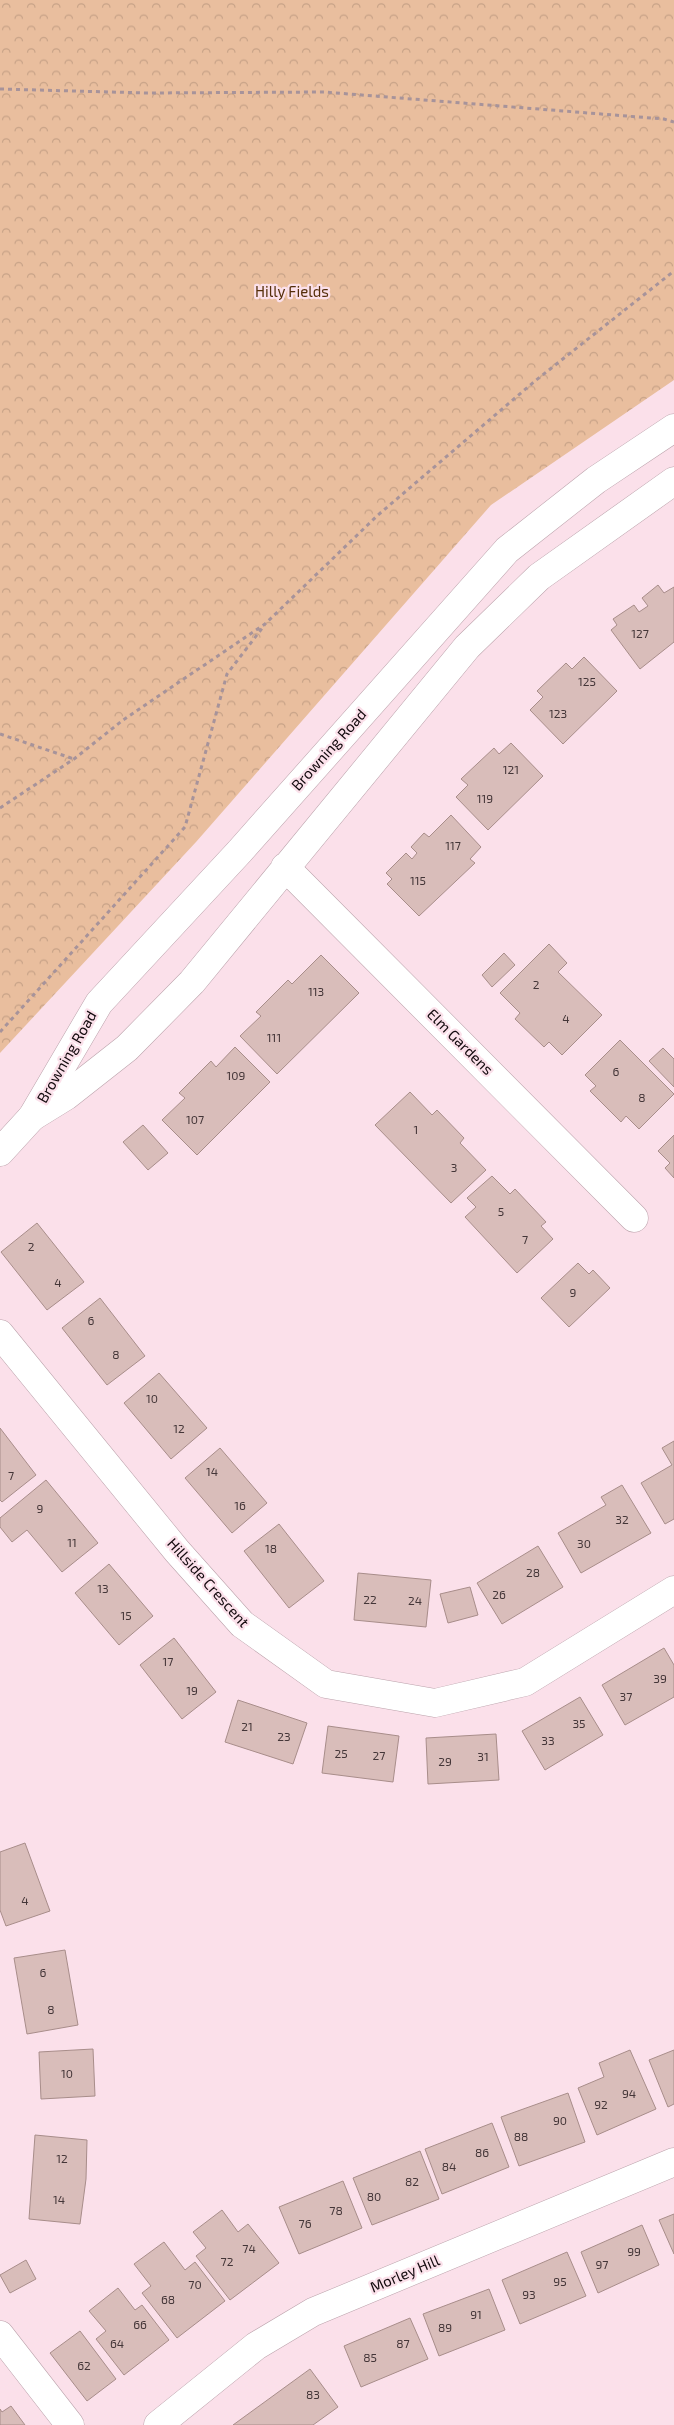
<svg xmlns="http://www.w3.org/2000/svg" width="674" height="2425" font-family="'Exo 2',sans-serif">
<style>
.park{fill:url(#park-crowns)}
.building{fill:#d9bdba;stroke:#a88d8a}
.lines{fill:none;stroke-linecap:round;stroke-linejoin:round}
.minor-casing{stroke:#bba2ab;stroke-width:29}
.tertiary-casing{stroke:#bba2ab;stroke-width:29}
.path{stroke:#a7939a;stroke-width:3;stroke-dasharray:4 4;stroke-linecap:butt}
.minor{stroke:#fff;stroke-width:28}
.tertiary{stroke:#fff;stroke-width:28}
.labels{text-anchor:middle;stroke-width:4.5;stroke-linejoin:round;paint-order:stroke}
.number-label{font-size:12px;fill:#443638}
.park-label{font-size:15px;fill:#552e0a;stroke:#fbe0ea}
.street-label{font-size:15px;fill:#12090d;stroke:#fbe0ea}
</style>
<defs>
<pattern id="park-crowns" width="20" height="18" patternUnits="userSpaceOnUse" patternTransform="scale(1.25)"><rect width="20" height="18" fill="#e9be9e"/><path d="M2 6a3 3 0 1 1 6 0M12 15a3 3 0 1 1 6 0" fill="none" stroke="#c7a287"/></pattern>
</defs>
<rect width="100%" height="100%" fill="#fbe0ea"/>
<!-- park -->
<path class="park" d="M0 0H674V380L491 505 196 842 0 1053Z"/>
<!-- building -->
<path class="building" d="M658 585 664 593 674 587V642L640 669 611 630 617 625 613 619 634 605 639 612 648 606 642 598Z
M584 657 617 691 563 744 530 710 543 697 537 691 566 663 572 669Z
M511 743 543 776 488 830 456 797 468 785 461 779 494 748 499 754Z
M451 815 481 847 470 859 475 863 419 916 387 884 392 879 386 873 406 853 412 859 417 853 411 847 424 833 429 837Z
M549 944 567 963 558 972 602 1015 562 1055 549 1042 544 1047 515 1019 520 1013 500 993Z
M504 953 515 965 492 987 482 975Z
M321 955 359 993 277 1074 240 1036 261 1016 256 1012 288 980 292 984Z
M620 1040 674 1094 639 1129 626 1116 621 1122 590 1091 596 1086 585 1075Z
M235 1047 270 1082 197 1155 162 1120 185 1098 179 1093 211 1061 216 1067Z
M663 1048 674 1059V1087L649 1061Z
M410 1092 432 1115 437 1110 464 1138 460 1143 486 1170 451 1203 375 1125Z
M143 1125 168 1153 148 1170 123 1142Z
M674 1135V1178L665 1168 670 1163 658 1151Z
M492 1176 510 1194 515 1189 546 1222 541 1226 553 1239 517 1273 465 1217 476 1207 467 1198Z
M37 1223 84 1282 47 1310 1 1252Z
M578 1263 589 1274 593 1270 610 1288 569 1327 541 1298Z
M100 1298 145 1356 107 1385 62 1328Z
M159 1373 207 1428 171 1459 124 1403Z
M0 1428 36 1475 2 1502 0 1500Z
M674 1441V1519L665 1524 641 1483 672 1465 662 1448Z
M220 1448 267 1503 232 1533 185 1478Z
M46 1480 98 1543 62 1572 27 1530 12 1542 0 1527V1518Z
M622 1485 651 1533 581 1573 558 1533 606 1505 601 1497Z
M279 1524 324 1581 289 1608 244 1551Z
M538 1546 563 1587 502 1624 477 1583Z
M109 1564 153 1616 119 1645 75 1593Z
M358 1573 431 1580 426 1627 354 1620Z
M470 1587 478 1615 448 1623 440 1594Z
M174 1638 216 1692 182 1719 140 1665Z
M664 1648 674 1665V1697L625 1725 602 1685Z
M580 1697 603 1735 545 1770 522 1731Z
M238 1700 307 1723 293 1764 225 1742Z
M328 1726 399 1736 393 1782 322 1773Z
M496 1734 499 1780 428 1784 426 1738Z
M25 1843 50 1911 6 1926 0 1910V1852Z
M65 1950 78 2025 27 2034 14 1958Z
M93 2049 95 2096 41 2099 39 2052Z
M630 2050 656 2109 597 2135 578 2088 604 2077 599 2063Z
M674 2050V2104L668 2107 649 2060Z
M568 2093 585 2142 519 2166 501 2117Z
M492 2123 509 2167 442 2194 425 2149Z
M35 2135 87 2140 86 2179 80 2224 29 2219Z
M420 2151 439 2199 372 2225 353 2178Z
M343 2181 362 2228 299 2254 279 2207Z
M222 2210 238 2232 248 2224 279 2263 230 2300 196 2256 206 2248 193 2232Z
M674 2214V2254L659 2220Z
M642 2225 659 2265 598 2293 581 2252Z
M164 2242 185 2270 195 2262 225 2301 177 2338 142 2293 151 2286 134 2264Z
M567 2252 586 2296 520 2324 502 2280Z
M26 2260 36 2279 10 2293 0 2275Z
M118 2288 135 2310 142 2305 169 2340 124 2375 96 2339 106 2331 89 2311Z
M489 2289 505 2330 439 2356 423 2314Z
M410 2318 428 2359 361 2387 344 2346Z
M80 2331 116 2379 87 2401 50 2353Z
M310 2369 338 2407 313 2425H233Z
M11 2406 25 2425H0V2409L2 2412Z"/>
<g class="lines">
<!-- minor casing -->
<g class="minor-casing">
<path id="minor" d="M285 867 634 1218
M32 1117 66 1096 127 1048 192 982 467 647 539 577 674 481
M0 1334 177 1551 242 1624 326 1684 435 1703 525 1682 674 1590
M0 2335 70 2425
M158 2425 256 2346 313 2312 674 2162"/>
</g>
<!-- tertiary casing -->
<g class="tertiary-casing">
<path id="tertiary" d="M0 1152 32 1117 99 1003 240 851 507 550 596 480 674 428"/>
</g>
<!-- path -->
<path class="path" d="M0 89 147 93 324 92 664 119 674 122
M0 734 74 759
M0 808 74 759 123 720 265 624 378 515 535 381 674 271
M0 1032 185 827 227 674 263 627"/>
<!-- minor -->
<use href="#minor" class="minor"/>
<!-- tertiary -->
<use href="#tertiary" class="tertiary"/>
</g>
<g class="labels">
<!-- number labels -->
<g class="number-label">
<text x="640" y="638">127</text>
<text x="587" y="686">125</text>
<text x="558" y="718">123</text>
<text x="511" y="774">121</text>
<text x="485" y="803">119</text>
<text x="453" y="850">117</text>
<text x="418" y="885">115</text>
<text x="536" y="989">2</text>
<text x="316" y="996">113</text>
<text x="566" y="1023">4</text>
<text x="274" y="1042">111</text>
<text x="616" y="1076">6</text>
<text x="236" y="1080">109</text>
<text x="642" y="1102">8</text>
<text x="195" y="1124">107</text>
<text x="416" y="1134">1</text>
<text x="454" y="1172">3</text>
<text x="501" y="1216">5</text>
<text x="525" y="1244">7</text>
<text x="31" y="1251">2</text>
<text x="58" y="1287">4</text>
<text x="573" y="1297">9</text>
<text x="91" y="1325">6</text>
<text x="116" y="1359">8</text>
<text x="152" y="1403">10</text>
<text x="179" y="1433">12</text>
<text x="212" y="1476">14</text>
<text x="11" y="1480">7</text>
<text x="240" y="1510">16</text>
<text x="40" y="1513">9</text>
<text x="622" y="1524">32</text>
<text x="72" y="1547">11</text>
<text x="584" y="1548">30</text>
<text x="271" y="1553">18</text>
<text x="533" y="1577">28</text>
<text x="103" y="1593">13</text>
<text x="499" y="1599">26</text>
<text x="370" y="1604">22</text>
<text x="415" y="1605">24</text>
<text x="126" y="1620">15</text>
<text x="168" y="1666">17</text>
<text x="660" y="1683">39</text>
<text x="192" y="1695">19</text>
<text x="626" y="1701">37</text>
<text x="579" y="1728">35</text>
<text x="247" y="1731">21</text>
<text x="284" y="1741">23</text>
<text x="548" y="1745">33</text>
<text x="341" y="1758">25</text>
<text x="379" y="1760">27</text>
<text x="483" y="1761">31</text>
<text x="445" y="1766">29</text>
<text x="25" y="1905">4</text>
<text x="43" y="1977">6</text>
<text x="51" y="2014">8</text>
<text x="67" y="2078">10</text>
<text x="629" y="2098">94</text>
<text x="601" y="2109">92</text>
<text x="560" y="2125">90</text>
<text x="521" y="2141">88</text>
<text x="482" y="2157">86</text>
<text x="62" y="2163">12</text>
<text x="449" y="2171">84</text>
<text x="412" y="2186">82</text>
<text x="374" y="2201">80</text>
<text x="59" y="2204">14</text>
<text x="336" y="2215">78</text>
<text x="305" y="2228">76</text>
<text x="249" y="2253">74</text>
<text x="634" y="2256">99</text>
<text x="227" y="2266">72</text>
<text x="602" y="2269">97</text>
<text x="560" y="2286">95</text>
<text x="195" y="2289">70</text>
<text x="529" y="2299">93</text>
<text x="168" y="2304">68</text>
<text x="476" y="2319">91</text>
<text x="140" y="2329">66</text>
<text x="445" y="2332">89</text>
<text x="117" y="2348">64</text>
<text x="403" y="2348">87</text>
<text x="370" y="2362">85</text>
<text x="84" y="2370">62</text>
<text x="313" y="2399">83</text>
</g>
<!-- park labels -->
<g class="park-label">
<text x="292" y="297">Hilly Fields</text>
</g>
<!-- street labels -->
<g class="street-label">
<text transform="translate(329 750) rotate(-48)" y="5">Browning Road</text>
<text transform="translate(460 1042) rotate(45)" y="5">Elm Gardens</text>
<text transform="translate(67 1057) rotate(-60)" y="5">Browning Road</text>
<text transform="translate(208 1583) rotate(48)" y="5">Hillside Crescent</text>
<text transform="translate(405 2274) rotate(-23)" y="5">Morley Hill</text>
</g>
</g>
</svg>
